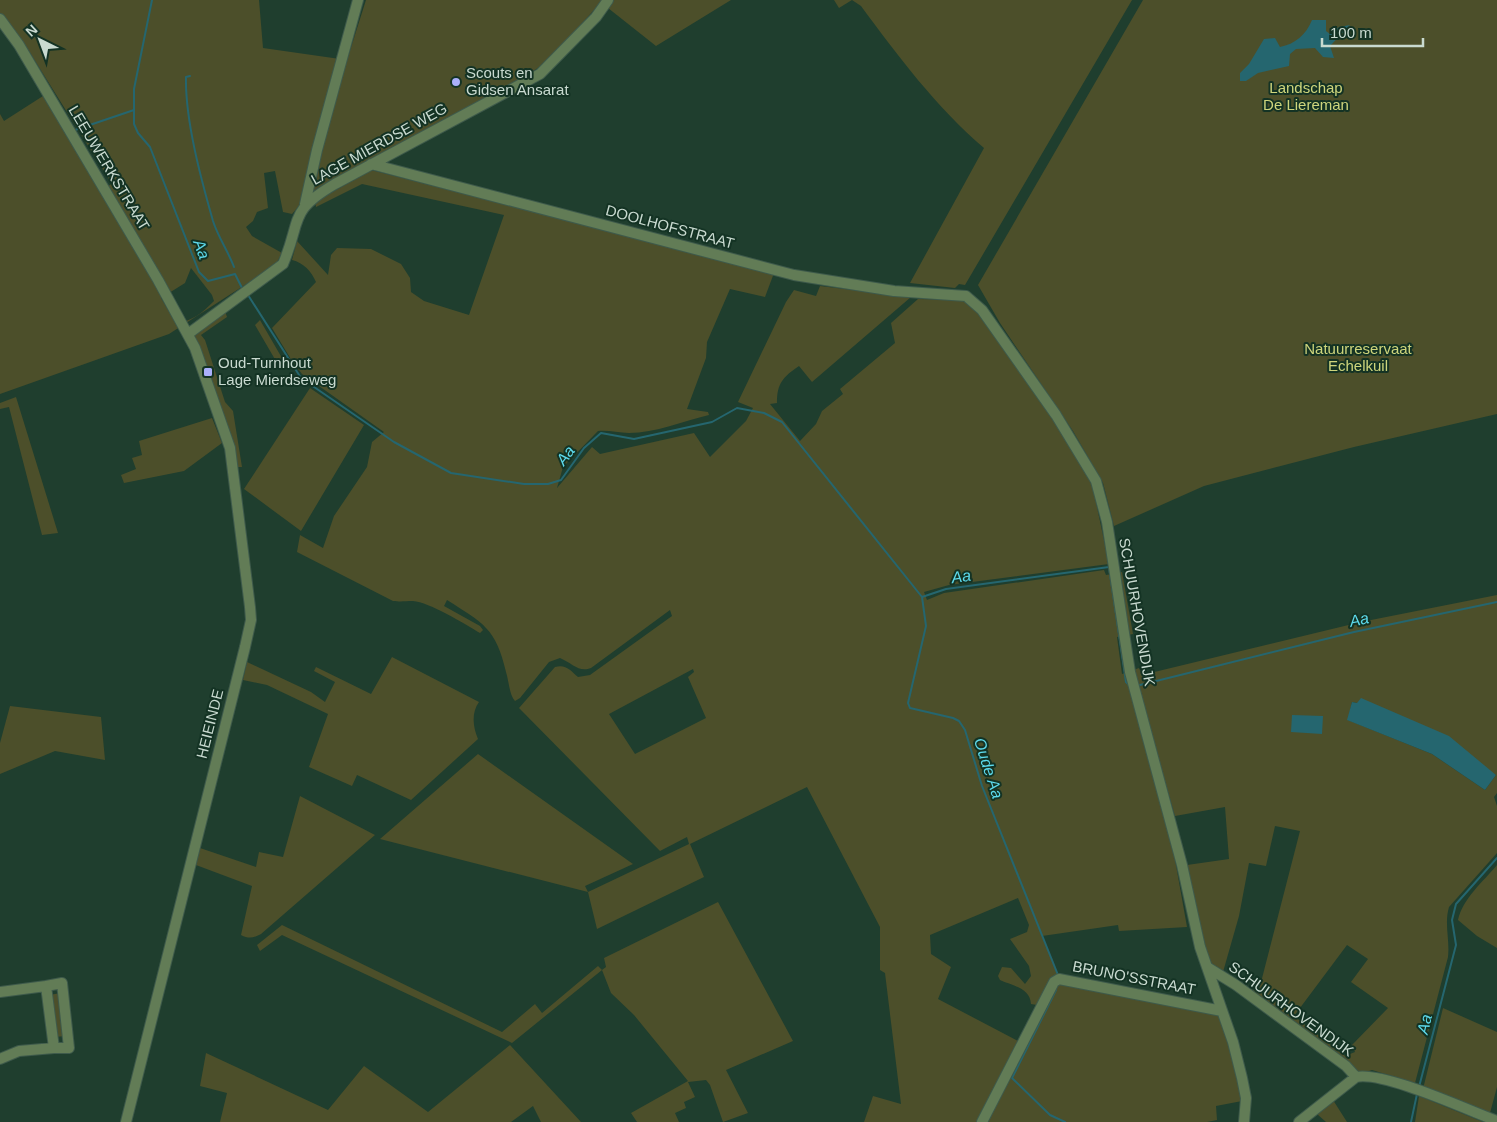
<svg xmlns="http://www.w3.org/2000/svg" width="1497" height="1122" font-family="Helvetica,sans-serif">
<style>
.green{fill:#4c4f2a;fill-rule:evenodd}
.water{fill:#25666f}
.lines{fill:none;stroke-linecap:round;stroke-linejoin:round}
.stream{stroke:#25666f;stroke-width:2}
.minor-casing{stroke:#3e5a4b;stroke-width:12}
.minor{stroke:#627c56;stroke-width:10}
.poi-dot{fill:#aab0fb;stroke:#143324;stroke-width:2}
.labels{text-anchor:middle;stroke-width:4;stroke-linejoin:round;paint-order:stroke}
.poi-label{font-size:15px;fill:#c9dad0;stroke:#143324;text-anchor:start}
.park-label{font-size:15px;fill:#ced57c;stroke:#143324}
.street-label{font-size:15px;fill:#c9dad0;stroke:#143324}
.water-label{font-size:16px;font-style:italic;fill:#5ddaec;stroke:#143324}
</style>
<rect width="100%" height="100%" fill="#1f3e2e"/>
<!-- green -->
<path class="green" d="M0 0H259L263 48 347 60 366 0H603L547 62 527 75 311 192 292 214 283 212 275 171 264 173 268 208 257 212 253 221 246 227 252 236 282 253 276 264 265 272 169 334 0 394V114L4 121 43 96 99 190 112 184 27 48 0 13ZM191 268 212 295 214 301C202 313 193 321 176 323L161 298 185 283Z
M614 0H731L656 46 608 8Z
M834 0H1132L965 285 959 284 955 288 910 283 984 148C936 107 898 56 861 6L852 0 839 8Z
M1143 0H1497V414L1354 447 1204 486 1114 526 1103 483 1073 431 1000 323 978 285Z
M371 170 774 273 765 297 730 289 707 342 706 358 687 409 708 412 709 415C684 421 655 433 629 433 618 433 609 430 598 431L563 467 557 488 592 447 600 454 694 433 710 457 746 421 753 408 738 402 786 302 794 290 816 296 820 286 911 297 812 382 799 366C783 377 777 383 777 403L770 404 800 441 816 424 822 411 843 394 840 389 895 343 891 323 918 299 962 300 976 310 1043 404 1085 469 1093 488 1109 564 949 585 924 592 927 600 944 593 1104 570 1106 575 1122 572 1133 634 1117 637 1122 674 1139 668 1142 675 1361 622 1497 595V793L1494 797 1497 806V853L1449 907C1444 924 1450 940 1448 957L1415 1083 1372 1070 1360 1074 1252 993 1255 987 1259 990 1300 831 1275 826 1266 866 1249 863 1239 916 1223 972 1212 964 1202 943 1187 865 1229 859 1225 807 1175 816 1155 747 1187 927 1119 931 1118 925 1042 936 1058 975 1050 978 1037 1005 1031 1004C1030 988 1013 986 1000 980L998 976 1002 967 1011 968 1025 984 1031 976 1029 966 1010 939 1027 932 1029 925 1018 898 930 935 931 954 951 967 938 999 1018 1041 977 1122H864L873 1096 901 1104 885 973 880 970V927L807 787 690 844 704 877 597 929 588 892 380 839 478 754 633 864 585 886 588 892 689 844 687 837 660 851 519 708 555 667C566 664 570 670 578 677L590 675 672 616 670 610 591 668C579 673 572 663 560 658L549 662 520 698 515 701C509 694 509 681 506 672 496 628 483 623 447 600L444 606 480 626 483 630 480 633C465 624 429 602 413 601 405 601 402 602 393 601L297 552 300 535 323 548 334 516 367 467 372 442 384 432 302 374 292 361 272 328 316 282C311 271 304 263 292 260L297 241 328 275 331 255 337 248 371 249 401 264 410 278 411 292 424 301 469 315 504 215 362 184 316 207 315 202ZM693 669 694 672 688 677 706 718 635 754 609 714ZM1352 702 1357 703 1496 775 1485 790 1432 754 1348 720ZM1347 945 1368 959 1351 982 1388 1008 1352 1045 1355 1052 1345 1056 1294 1016Z
M225 311 227 317 201 335 205 340 225 402 233 411 242 467H238L191 335Z
M260 320 286 365 280 368 255 325Z
M310 388 364 425 301 531 244 489Z
M16 397 58 533 42 535 9 407 0 409V403Z
M212 418 222 443 184 471 124 483 121 475 136 469 132 458 142 455 139 441Z
M392 657 479 702C471 713 473 727 478 739L411 800 357 775 352 786 309 767 328 714 267 685 243 680 247 662 311 692 325 702 335 682 314 671 316 667 371 694Z
M10 706 101 717 105 760 55 751 0 774V743Z
M300 796 375 835 261 934C253 938 249 939 241 935L252 886 196 865 200 848 256 867 259 852 283 857Z
M1497 865V948L1477 936 1458 920C1463 898 1483 882 1497 865Z
M718 902 793 1041 726 1070 748 1113 723 1122 710 1085 706 1080 688 1082 695 1097 684 1102 686 1108 675 1113 679 1122H637L631 1113 688 1081 634 1015 611 993 602 970 512 1043 282 935 260 951 257 945 282 925 502 1032 535 1004 542 1013 598 966 602 970 606 967 604 958Z
M1059 983 1218 1015 1238 1070 1242 1101 1216 1106 1217 1120 1207 1122H985L1007 1079 1012 1078Z
M61 993 65 1036 55 1037 49 995Z
M1443 1008 1497 1032V1087L1490 1113 1423 1089Z
M510 1045 581 1122H541L533 1106 511 1122H220L227 1093 200 1086 206 1053 328 1110 364 1066 428 1112Z
M1419 1096 1483 1122H1415Z
M1333 1100 1347 1122H1326L1317 1114Z"/>
<!-- water -->
<path class="water" d="M1312 20H1326V31L1330 34 1339 27 1350 25 1330 46 1334 58 1323 57 1315 48 1296 49 1290 54 1289 66 1258 73 1246 81H1240V73L1249 64 1264 39 1275 38 1280 47C1295 44 1306 35 1312 20Z
M1361 698 1449 736 1496 775 1485 790 1432 754 1347 720 1352 702 1357 703Z
M1292 715 1323 716 1322 734 1291 732Z"/>
<g class="lines">
<!-- stream -->
<path class="stream" d="M152 0 134 89V124L138 133 150 147 199 272 208 281 235 274 243 290
M190 76 186 77C185 120 201 179 213 221 218 237 228 251 234 267
M75 130 134 110
M248 295 301 378 394 442 451 473 524 484H548L561 480 584 448 601 433 634 439 712 422 737 408 764 413 782 422 922 597 946 589 1109 567 1126 682 1129 685
M922 597 926 626 908 703 910 708 953 718 959 721 965 730 982 786 1058 975
M1140 685 1354 632 1497 602
M1056 990 1012 1078 1050 1115 1065 1122
M1419 1087 1456 945 1452 920 1456 904 1497 858
M1411 1122 1417 1094"/>
<!-- minor casing -->
<g class="minor-casing">
<path id="minor" d="M0 19 19 45 158 280 195 348 230 448 250 607 251 620 245 647 126 1122
M371 164 794 275 894 291 966 296 982 310 1056 415 1096 481 1100 496 1107 522 1130 672 1182 865 1200 947 1233 1042 1242 1078 1246 1098 1244 1122
M305 204 317 150 358 0
M188 334 283 264C302 220 287 212 335 184L540 74 596 17 608 0
M1207 967 1236 985 1346 1066 1356 1077
M46 986 62 983 69 1048H54
M0 992 46 986 54 1048 19 1051 0 1059
M982 1122 1054 982 1059 979 1222 1011
M1299 1122 1356 1077C1384 1071 1467 1110 1497 1121"/>
</g>
<!-- minor -->
<use href="#minor" class="minor"/>
</g>
<!-- markers -->
<g class="poi-dot">
<circle cx="456" cy="82" r="5"/>
<rect x="203" y="367" width="10" height="10" rx="2.5"/>
</g>
<g class="labels">
<!-- poi labels -->
<g class="poi-label">
<text x="466" y="78">Scouts en<tspan x="466" dy="17">Gidsen Ansarat</tspan></text>
<text x="218" y="368">Oud-Turnhout<tspan x="218" dy="17">Lage Mierdseweg</tspan></text>
</g>
<!-- park labels -->
<g class="park-label">
<text x="1306" y="93">Landschap<tspan x="1306" dy="17">De Liereman</tspan></text>
<text x="1358" y="354">Natuurreservaat<tspan x="1358" dy="17">Echelkuil</tspan></text>
</g>
<!-- street labels -->
<g class="street-label">
<text transform="translate(379 144) rotate(-29)" y="5">LAGE MIERDSE WEG</text>
<text transform="translate(109 168) rotate(59)" y="5">LEEUWERKSTRAAT</text>
<text transform="translate(670 227) rotate(15)" y="5">DOOLHOFSTRAAT</text>
<text transform="translate(1137 612) rotate(80)" y="5">SCHUURHOVENDIJK</text>
<text transform="translate(210 724) rotate(-76)" y="5">HEIEINDE</text>
<text transform="translate(1134 978) rotate(11)" y="5">BRUNO'SSTRAAT</text>
<text transform="translate(1291 1009) rotate(36)" y="5">SCHUURHOVENDIJK</text>
</g>
<!-- water labels -->
<g class="water-label">
<text transform="translate(202 249) rotate(69)" y="6">Aa</text>
<text transform="translate(565 455) rotate(-53)" y="6">Aa</text>
<text transform="translate(961 576) rotate(-8)" y="6">Aa</text>
<text transform="translate(1359 619) rotate(-12)" y="6">Aa</text>
<text transform="translate(989 768) rotate(72)" y="6">Oude Aa</text>
<text transform="translate(1424 1024) rotate(-76)" y="6">Aa</text>
</g>
</g>
<!-- north arrow -->
<g transform="translate(40 40) rotate(318)" stroke="#143324" stroke-width="4" paint-order="stroke">
<path d="M0-4L9 19L0 12L-9 19Z" fill="#c9dad0"/>
<text y="-8" font-size="14" font-weight="bold" text-anchor="middle" fill="#c9dad0">N</text>
</g>
<!-- scale -->
<path d="M1322 38v8h101v-8" fill="none" stroke="#c9dad0" stroke-width="2.5"/>
<text x="1330" y="38" font-size="15" fill="#c9dad0" stroke="#143324" stroke-width="4" paint-order="stroke">100 m</text>
</svg>
